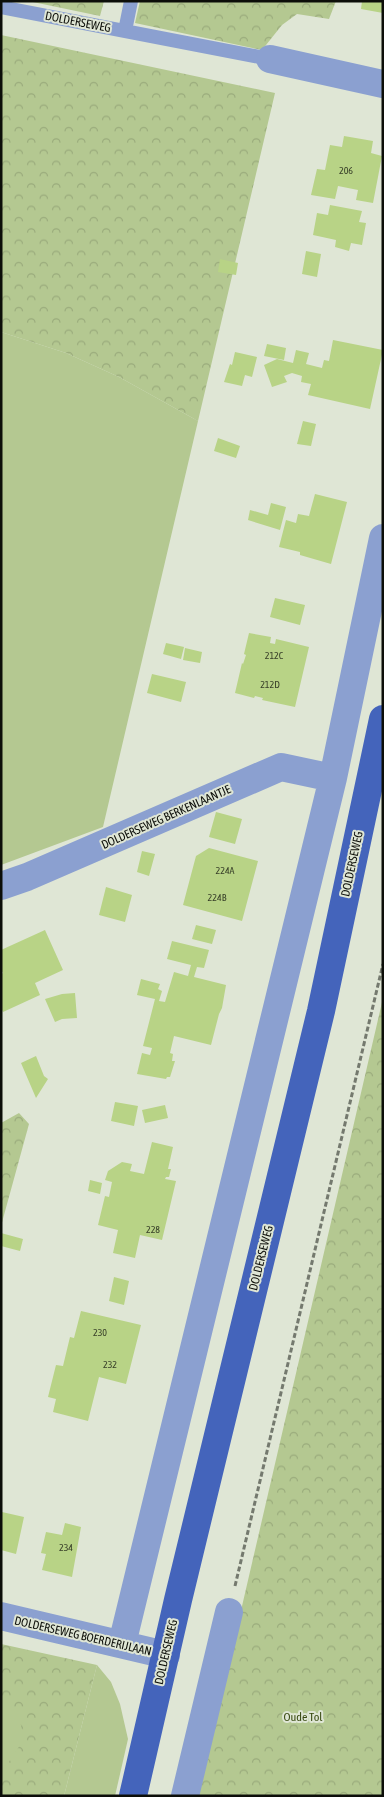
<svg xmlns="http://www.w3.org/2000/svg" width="384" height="1797" font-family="'Asap Condensed',sans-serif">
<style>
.green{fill:#b4c891}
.forest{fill:url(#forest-crowns)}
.building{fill:#b8d386}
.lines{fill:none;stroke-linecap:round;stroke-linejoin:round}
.path{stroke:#74796e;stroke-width:3;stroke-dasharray:5 2.5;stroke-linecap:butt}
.service{stroke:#8ba0d0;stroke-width:14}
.minor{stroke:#8ba0d0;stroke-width:28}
.primary{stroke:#4464bb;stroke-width:28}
.labels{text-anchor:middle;stroke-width:4;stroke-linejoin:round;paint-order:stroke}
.number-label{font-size:10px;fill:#373f28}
.street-label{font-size:12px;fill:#0c0e09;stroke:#dfe6d5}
.park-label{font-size:12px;fill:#394a12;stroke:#dfe6d5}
</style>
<defs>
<pattern id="forest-crowns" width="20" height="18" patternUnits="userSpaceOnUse" patternTransform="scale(1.25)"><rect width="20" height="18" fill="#b4c891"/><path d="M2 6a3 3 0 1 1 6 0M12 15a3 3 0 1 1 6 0" fill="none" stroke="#9aab7c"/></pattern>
</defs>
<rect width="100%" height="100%" fill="#dfe6d5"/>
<!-- green -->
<path class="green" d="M1 332 66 353 119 377 198 421 103 827 1 865Z
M97 1665 111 1682 120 1704 128 1739 115 1796H64Z
M1 1667 55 1679 1 1796Z"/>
<!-- forest -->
<path class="forest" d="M28 1H104L100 16Z
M140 1H336L329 19 297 14 282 25 262 50 135 23Z
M1 35 275 93 198 421 119 377 66 353 1 332Z
M383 998V1796H198Z
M19 1113 29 1124 1 1226V1123Z
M1 1644 97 1665 64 1796H1V1774L22 1742 21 1725 6 1701 1 1700Z"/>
<!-- building -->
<path class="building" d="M362 1H383V13L361 9Z
M344 136 373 141 371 153 382 156 373 203 356 200 358 190 338 186 335 199 311 195 317 169 325 170 330 145 342 147Z
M330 205 362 211 359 222 366 223 362 245 351 243 349 251 335 247 336 240 313 235 317 213 328 215Z
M306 251 321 254 317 277 302 274Z
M220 259 238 263 236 275 218 272Z
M333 340 383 350 370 409 308 395 311 384 301 382 302 376 292 373 284 376 287 382 272 387 264 365 277 359 293 363 296 350 309 353 306 364 322 368 324 360 329 361Z
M267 344 286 348 284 360 264 356Z
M235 352 257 357 252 377 245 375 242 386 224 382 230 364 232 365Z
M303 421 316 424 311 446 297 444Z
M218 438 240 446 236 458 214 451Z
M315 494 347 502 331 564 300 555V552L279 547 286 520 296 523 298 514 309 516Z
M271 503 286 507 280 530 248 520 250 510 268 515Z
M275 598 305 605 300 625 270 617Z
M249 633 271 637 270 643 275 644 276 639 309 647 295 707 262 700 263 698 255 696 254 698 235 693 242 663 243 664 246 655 244 654Z
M166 643 184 647 181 659 163 654Z
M185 648 202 652 200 663 183 660Z
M152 674 186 682 181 702 147 693Z
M216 812 242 819 235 844 209 837Z
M209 848 258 861 242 921 183 905 196 856Z
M142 851 155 854 149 876 137 872Z
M106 887 132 895 125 922 99 915Z
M196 925 216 930 212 944 192 939Z
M45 930 63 970 35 983 40 995 3 1012 1 1008V974L3 973 1 970V950Z
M172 941 209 950 204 968 197 967 194 977 226 985 222 1008 219 1014 211 1045 174 1036 170 1053 173 1054 172 1061H175L170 1077H167L166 1079 137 1074 142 1053 150 1055 152 1048 143 1046 155 999 137 995 141 979 160 984 158 989 162 991 159 1001 165 1002 174 972 188 976 191 965 167 959Z
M75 993 77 1018 62 1019 55 1022 45 999 62 994Z
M36 1056 44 1076 48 1079 36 1098 21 1063Z
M115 1102 138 1106 134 1126 111 1121Z
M165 1105 168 1118 145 1123 142 1110Z
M152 1142 173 1147 168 1169H171L169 1177H166L165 1179 176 1181 162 1240 140 1235 135 1258 113 1253 118 1230 98 1225 105 1196 109 1197 112 1182 105 1180 108 1171 122 1162 132 1164 130 1171 144 1174Z
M90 1180 102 1183 100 1194 88 1191Z
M1 1233 23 1239 20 1251 1 1246Z
M114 1277 129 1281 124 1305 109 1301Z
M81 1311 141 1325 126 1384 99 1377 88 1421 53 1412 56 1399 48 1397 56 1365 63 1366 70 1337 74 1338Z
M2 1512 24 1517 16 1554 1 1550Z
M65 1523 81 1527 72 1577 42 1570 46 1554 41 1553 46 1532 62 1535Z"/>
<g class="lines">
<!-- path -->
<path class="path" d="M235 1586 383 964"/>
<!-- service -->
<path class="service" d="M1 7 270 59
M125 31 131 1"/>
<!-- minor -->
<path class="minor" d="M270 59 383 84
M1 886 27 877 281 767 333 778
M1 1616 166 1655
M122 1644 333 778 383 538
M185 1796 229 1612"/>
<!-- primary -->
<path class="primary" d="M133 1796 178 1600 321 1011 383 719"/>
</g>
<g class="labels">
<!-- number labels -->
<g class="number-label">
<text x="346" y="174">206</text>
<text x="274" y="659">212C</text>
<text x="270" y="688">212D</text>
<text x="225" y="874">224A</text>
<text x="217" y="901">224B</text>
<text x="153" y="1233">228</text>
<text x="100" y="1336">230</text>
<text x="110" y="1368">232</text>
<text x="66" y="1551">234</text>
</g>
<!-- street labels -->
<g class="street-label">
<text transform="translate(78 22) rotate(11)" y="4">DOLDERSEWEG</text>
<text transform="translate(166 817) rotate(-24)" y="4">DOLDERSEWEG BERKENLAANTJE</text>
<text transform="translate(352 864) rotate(-78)" y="4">DOLDERSEWEG</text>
<text transform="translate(261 1258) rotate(-76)" y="4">DOLDERSEWEG</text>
<text transform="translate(83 1636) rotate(13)" y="4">DOLDERSEWEG BOERDERIJLAAN</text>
<text transform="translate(166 1652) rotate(-77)" y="4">DOLDERSEWEG</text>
</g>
<!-- park labels -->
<g class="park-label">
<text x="303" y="1721">Oude Tol</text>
</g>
</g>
<!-- border -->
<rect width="384" height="1797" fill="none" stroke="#0c0e09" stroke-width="5"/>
</svg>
